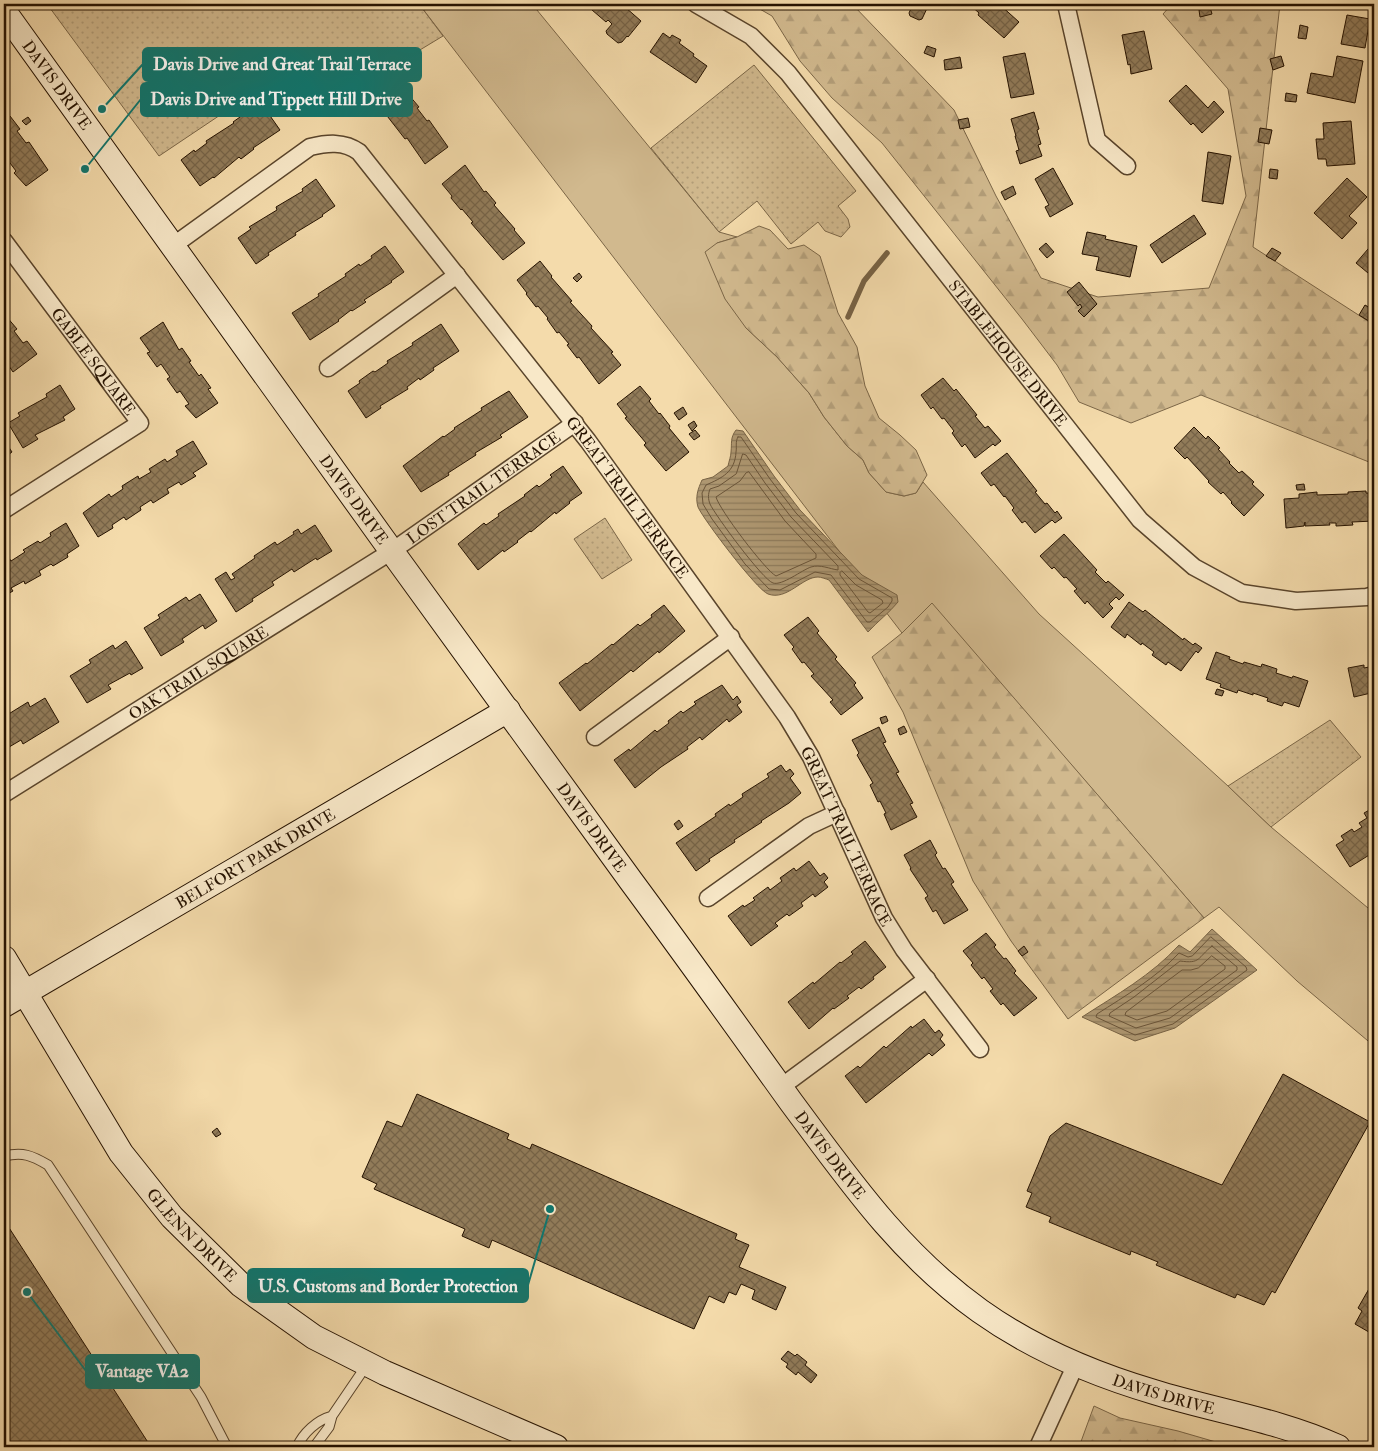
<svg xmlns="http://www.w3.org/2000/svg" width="1378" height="1451" font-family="'IM FELL Double Pica',serif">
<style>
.grass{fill:#d1b98e;stroke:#7b6647}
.forest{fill:url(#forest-firs);stroke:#7b6647}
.park{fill:url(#park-dots);stroke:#7b6647}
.water{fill:url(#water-rules);stroke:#776244}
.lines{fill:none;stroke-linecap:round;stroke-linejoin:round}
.shore{stroke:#6a5438;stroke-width:1}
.stream{stroke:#776244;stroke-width:5.5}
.building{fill:url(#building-cross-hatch);stroke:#251200}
.lane-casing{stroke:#59442b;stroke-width:11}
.street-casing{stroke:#59442b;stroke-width:19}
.secondary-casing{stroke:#251200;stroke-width:26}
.lane{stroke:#f8e8c8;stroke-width:9}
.street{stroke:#f8e8c8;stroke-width:16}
.secondary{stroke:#f8e8c8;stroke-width:24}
.labels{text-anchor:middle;stroke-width:4.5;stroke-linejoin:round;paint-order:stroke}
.street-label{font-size:16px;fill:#251200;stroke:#f8e8c8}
.leader{fill:none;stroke:#0f766e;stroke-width:2}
.callout-dot{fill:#0f766e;stroke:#f8e8c8;stroke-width:2}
.callout{fill:#0f766e;stroke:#0f766e;stroke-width:2}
.callout-label{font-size:18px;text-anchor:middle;font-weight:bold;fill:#fff}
</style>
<defs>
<pattern id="forest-firs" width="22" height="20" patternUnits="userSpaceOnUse" patternTransform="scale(1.25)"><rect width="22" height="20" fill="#d1b98e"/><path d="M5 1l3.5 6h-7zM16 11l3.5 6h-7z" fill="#b39e79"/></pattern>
<pattern id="park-dots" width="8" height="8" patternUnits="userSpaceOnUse" patternTransform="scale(1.25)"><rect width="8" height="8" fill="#d1b98e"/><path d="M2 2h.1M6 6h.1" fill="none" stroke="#b39e79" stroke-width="1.8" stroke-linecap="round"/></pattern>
<pattern id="water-rules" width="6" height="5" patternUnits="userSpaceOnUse" patternTransform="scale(1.25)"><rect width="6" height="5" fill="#ae9771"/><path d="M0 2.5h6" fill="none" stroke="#8d7a5a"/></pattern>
<pattern id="building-cross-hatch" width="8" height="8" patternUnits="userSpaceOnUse" patternTransform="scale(1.25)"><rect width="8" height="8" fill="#917b59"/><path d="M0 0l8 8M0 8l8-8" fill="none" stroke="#766347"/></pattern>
</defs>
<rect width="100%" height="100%" fill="#f4dbab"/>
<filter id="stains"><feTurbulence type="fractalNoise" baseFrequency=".004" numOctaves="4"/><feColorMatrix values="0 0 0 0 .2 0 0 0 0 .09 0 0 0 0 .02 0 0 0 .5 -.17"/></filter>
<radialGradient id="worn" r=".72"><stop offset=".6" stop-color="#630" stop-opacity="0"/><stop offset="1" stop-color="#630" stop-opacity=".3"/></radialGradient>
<!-- grass -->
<path class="grass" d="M419 4H532L719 232 737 237 717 243 746 328 777 357 809 393 824 417 847 446 863 460 869 473 886 492 904 496 916 493 923 482 1039 614 1228 786 1271 827 1374 913V1046L1297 981 1219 907 1204 918 932 604 902 633Z"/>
<!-- forest -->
<path class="forest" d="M751 4H852L954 110 996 196 1041 278 1098 297 1209 288 1246 196 1228 89 1163 14 1172 4H1280L1253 247 1374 325V464L1201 395 1131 423 1079 402 1057 365 1022 319 882 143 832 98 800 61 772 16Z
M759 226 770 230 788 249 804 245 820 256 838 313 857 347 865 386 879 418 900 435 916 450 927 475 916 493 904 496 886 492 869 473 863 460 847 446 824 417 809 393 777 357 746 328 725 299 705 252 717 243 737 237Z
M932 603 1204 918 1068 1019 1011 941 973 881 903 712 872 657 902 633Z
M1094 1406 1120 1418 1178 1431 1233 1447H1079Z"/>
<!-- park -->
<path class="park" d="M47 4H419L443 36 319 111 259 89 159 156Z
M754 65 856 191 838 206 848 219 850 227 841 237 825 231 818 222 791 244 757 201 719 232 651 148Z
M605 518 632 560 602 579 574 539Z
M1330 720 1361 757 1271 827 1228 786Z"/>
<!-- water -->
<path class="water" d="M736 430 743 431 774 476 800 510 862 575 897 595 898 602C889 613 878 621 868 632L829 580C826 579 821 577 818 577 802 577 787 601 768 594 757 590 703 519 698 507 695 497 698 489 702 480L713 477 728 466C729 461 731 456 731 452 732 443 730 438 736 430Z
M1212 929 1257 970 1175 1028 1135 1041 1082 1017C1116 995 1152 975 1179 945L1190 952Z"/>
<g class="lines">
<!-- shore -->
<path class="shore" d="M738 437H741L770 479 796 513 859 579 892 598V601L888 607 870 622H867L831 575 815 572 780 590 769 589 745 564 712 519 703 504 702 493 706 485C722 478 735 472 736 452 737 446 735 442 738 437Z
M743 454 746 455 765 483 791 517 838 566V570C830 569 820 564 811 567 802 570 782 586 773 583 763 580 715 515 710 504 708 499 708 494 710 489L719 486 736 474Z
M749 472 785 521 816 554V558L776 576C765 570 719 509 716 497L740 481 746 473Z
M842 571 856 585 882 600 883 603 870 613 868 612 840 575V573Z
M1211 937 1246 967 1247 970 1173 1024 1135 1035 1096 1017 1097 1014C1125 996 1156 978 1179 953L1188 957 1192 956Z
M1212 946 1237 967V970L1170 1018 1136 1028 1109 1016 1110 1013 1134 997 1180 961C1201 964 1197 958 1212 946Z
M1212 956 1225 966V969L1167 1011 1137 1020 1125 1015 1126 1012 1182 970H1191L1198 968Z"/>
<!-- stream -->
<path class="stream" d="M848 317 864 281 887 253"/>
</g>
<!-- building -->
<path class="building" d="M597 4H627L625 7 641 21 628 37 627 36 622 42 618 43 607 34 606 31 612 24 608 20 606 22 592 10Z
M913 4H929L922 19 919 20 910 16 909 13Z
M969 4H999L1019 22 1004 38 978 15 979 13Z
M1210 7 1212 14 1200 17 1199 10Z
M1347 15 1370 19 1365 48 1341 44Z
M1300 25 1308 27 1306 39 1298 38Z
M1144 31 1152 69 1131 74 1130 64 1128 65 1122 35Z
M663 33 670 38 672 35 681 40 679 43 694 54 693 56 707 66 696 83 650 52Z
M927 46 936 49 934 57 924 53Z
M1025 53 1034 94 1011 98 1003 57Z
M1281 56 1284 66 1273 70 1270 59Z
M1337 56 1363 61 1355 103 1307 93 1311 73 1333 77Z
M960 57 962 68 945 70 944 60Z
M1186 85 1208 108 1214 101 1224 112 1202 133 1193 123 1191 125 1169 101Z
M1286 93 1297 95 1296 102 1285 101Z
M408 94 419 107 417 108 427 121 429 120 448 147 425 164 407 138 405 139 384 112Z
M261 103 280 130 253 148 254 149 241 159 239 157 214 178 213 177 200 186 181 160 194 150 195 152 207 143 206 141 234 123 233 122 247 112 248 113Z
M1034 112 1039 129 1037 130 1041 144 1038 145 1042 156 1020 164 1016 151 1019 150 1015 136H1016L1011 119Z
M4 113 7 118 10 116 20 129 17 131 26 143 29 142 48 170 26 186 14 173 16 171 7 159 5 161 4 160Z
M28 117 31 121 26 125 22 121Z
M968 118 970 127 960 129 958 120Z
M1351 121 1355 164 1327 166 1326 159H1318L1316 139H1324L1323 123Z
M1260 128 1272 130 1269 144 1258 142Z
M1208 152 1231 156 1223 204 1202 201Z
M465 165 484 192 486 191 496 203 494 205 515 229 514 230 525 243 503 260 471 223 473 222 462 209 461 210 451 198 452 196 442 184Z
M1053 168 1073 204 1050 217 1045 207 1049 205 1035 179Z
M1270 169 1278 170 1277 179 1269 178Z
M1347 178 1367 197 1349 216 1357 223 1342 239 1314 213Z
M316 179 335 206 322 215 323 216 295 233 296 235 268 253 269 255 256 264 238 238 251 229 249 227 277 210 276 207 303 191 302 189Z
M1013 186 1016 194 1005 200 1001 192Z
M1194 215 1206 234 1162 263 1150 245Z
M1087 232 1106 236 1105 239 1137 246 1130 277 1096 270 1099 257 1082 254Z
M1374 242V278L1356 263Z
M1046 243 1054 252 1047 258 1039 249Z
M385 246 404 272 391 281 392 282 364 300 366 302 352 311 351 310 338 320 339 321 310 340 292 313 319 296 318 294 346 276 345 274 359 264 360 266 372 258 371 256Z
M1272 248 1281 253 1275 261 1266 256Z
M540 261 552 276 551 277 572 301 570 302 592 326 591 328 613 352 611 353 621 365 599 384 579 357 577 358 567 345 569 344 559 332 557 333 547 319 548 318 538 306 536 307 526 294 527 293 517 280Z
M579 273 582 277 577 282 573 278Z
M1079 282 1097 304 1084 317 1078 311 1082 307 1080 304 1078 306 1067 292Z
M1365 305 1374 310V319L1372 323 1359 315Z
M4 308 9 314 6 316 17 329 14 331 23 343 27 341 37 354 13 372 4 359Z
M163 322 179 350 182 348 191 361 189 362 199 376 201 374 211 388 208 389 218 403 196 418 185 406 189 404 180 391 177 393 167 379 170 377 161 364 157 367 147 353 150 352 140 338Z
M441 324 459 351 433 368 434 370 420 380 419 378 407 387 408 389 380 406 381 408 366 418 348 391 360 383 359 381 373 371 375 372 388 363 387 361 413 345 412 343Z
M943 378 954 391 956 389 977 415 975 416 985 428 988 426 1001 441 995 446 993 444 975 458 965 444 962 447 952 433 954 431 944 418 942 419 933 407 931 409 921 395Z
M60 385 75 409 63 417 65 420 35 435 38 439 23 448 8 423 20 416 18 413 47 397 46 394Z
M640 386 651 399 649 401 659 414 660 413 670 426 669 428 689 452 666 471 644 445 646 443 625 418 627 417 617 404Z
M509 391 528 417 500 435 502 437 475 453 476 455 448 473 449 475 421 492 403 466 443 436 444 437 455 429 454 428 482 410 481 408Z
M683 407 687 414 679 420 674 413Z
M694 421 697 426 692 431 688 425Z
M1194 427 1206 439 1208 436 1220 448 1218 449 1230 462 1229 463 1239 473 1242 471 1254 482 1252 484 1264 495 1244 516 1231 503 1232 502 1223 492 1221 494 1208 482 1209 481 1187 457 1185 459 1174 448Z
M695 430 700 436 694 440 689 434Z
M4 440 12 452 4 458Z
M193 441 207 464 193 473 196 476 181 485 179 482 167 489 169 493 153 503 151 500 140 507 141 510 126 520 124 517 112 525 113 528 98 537 83 513 109 494 111 497 123 489 122 486 138 476 139 479 151 472 149 469 165 459 167 462 178 455 176 451Z
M1007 453 1037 491 1035 492 1045 504 1047 503 1055 513 1057 511 1062 518 1055 523 1052 520 1035 533 1025 521 1022 523 1012 510 1014 508 1005 496 1004 497 994 484 991 486 981 473Z
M563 466 582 493 569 502 570 503 556 514 555 512 531 532 530 531 517 541 518 542 504 552 503 550 478 570 458 544 484 523 486 525 499 516 498 514 525 496 524 495 537 485 539 487 552 477 550 475Z
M1304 484 1305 490H1297L1296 485Z
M1366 491V493H1374V521L1352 522 1353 525 1336 526V523H1329L1330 525 1305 526V522L1304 526 1286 528 1284 499 1299 498V494L1317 492V495L1348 494V492Z
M66 523 79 546 67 554 68 557 53 566 51 564 39 571 41 575 25 584 24 581 11 588 13 591 4 596V561L9 558 11 561 25 552 23 550 38 541 40 543 51 536 50 533Z
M315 525 332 551 317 560 316 558 294 572 292 569 272 582 274 585 252 599 253 601 236 612 215 579 226 572 231 580 235 578 232 574 255 558 254 556 275 542 277 545 294 534 293 532 298 529 301 534Z
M1064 534 1097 570 1095 572 1106 583 1108 581 1124 595 1119 600 1116 597 1109 604 1113 608 1103 618 1087 601 1085 604 1074 591 1077 589 1066 577 1064 578 1054 567 1052 569 1040 556Z
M200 594 217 621 205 629 203 625 182 639 184 642 161 656 144 628 160 618 158 615 186 597 189 601Z
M1129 602 1143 612 1145 610 1183 640 1184 638 1193 645 1195 643 1202 648 1198 653 1196 651 1181 671 1168 662 1166 665 1152 655 1154 652 1142 643 1141 645 1127 634 1125 638 1111 627Z
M664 605 685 631 659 653 658 651 633 672 631 670 580 711 559 683 586 663 587 664 612 644 613 645 638 624 640 626 652 617 651 615Z
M808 617 819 631 817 633 837 657 835 659 856 683 854 685 863 698 841 715 830 702 833 700 811 676 814 674 804 662 802 663 792 649 794 647 784 635Z
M126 641 143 668 131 675 130 673 108 685 111 689 87 703 70 676 91 663 89 660 113 645 115 649Z
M1216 652 1230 657 1229 659 1243 664 1244 662 1261 667 1262 664 1277 669 1276 673 1292 678 1293 676 1308 681 1299 707 1284 702 1282 706 1267 701 1268 698 1253 693V695L1238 690 1237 693 1220 687 1221 684 1206 679Z
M1364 665V668L1374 666V696H1371V693L1354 697 1348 668Z
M722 685 733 700 737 696 741 702 737 705 742 712 729 722 727 719 702 740 700 737 687 747 688 749 661 767 635 788 614 760 629 749 630 751 655 730 657 732 669 723 668 721 681 711 683 713 696 704 694 702Z
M1217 689 1224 691 1222 696 1215 694Z
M45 698 59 722 23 744 21 740 4 750V712H5L7 715 28 702 30 707Z
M1374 699V705L1370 706 1369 701Z
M886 716 888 721 882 724 880 718Z
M904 726 907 732 900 735 898 729Z
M879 727 886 742 883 743 899 772 896 773 913 803 910 804 917 817 891 830 884 814 886 813 880 801 878 802 870 785 873 783 857 755 859 753 852 740Z
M781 765 786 772 790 769 794 774 790 778 801 793 789 803 761 821 762 822 734 840 735 842 709 859 710 861 696 871 676 843 716 816 715 814 729 804 730 806 743 797 742 794 769 777 767 774Z
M1373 808 1374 810V852L1350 867 1336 845 1344 840 1341 836 1352 829 1354 832 1362 827 1359 823 1367 818 1364 813Z
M679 820 683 826 678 830 674 824Z
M930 840 937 853 935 855 943 869 945 868 954 882 951 884 968 910 944 924 936 910 933 912 925 898 928 896 910 869 911 868 904 855Z
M809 861 820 876 824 873 828 878 824 882 828 887 815 897 813 894 801 903 803 906 789 916 787 914 775 923 778 926 751 946 728 916 743 905 744 907 755 900 753 898 768 887 770 890 782 881 780 878 794 868 796 871Z
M986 933 996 945 994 947 1004 959 1006 958 1016 971 1014 973 1037 998 1014 1016 1003 1003 1001 1005 990 991 993 989 984 977 982 979 971 965 973 963 963 951Z
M865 941 886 967 873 977 874 979 861 989 859 987 847 996 849 998 834 1009 833 1008 809 1029 788 1002 813 982 814 984 840 962 841 963 853 954 851 952Z
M1024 946 1028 952 1022 956 1018 951Z
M924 1019 935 1033 939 1030 943 1035 940 1039 945 1045 932 1056 929 1053 866 1103 845 1076 858 1066 860 1068 884 1046 886 1048 911 1026 912 1028Z
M1283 1074 1370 1122 1275 1293 1272 1291 1264 1305 1237 1294 1235 1298 1156 1265 1158 1262 1131 1251 1130 1255 1049 1222 1051 1217 1026 1207 1032 1193 1027 1191 1050 1136 1066 1123 1222 1185Z
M417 1094 509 1134 507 1139 530 1149 532 1144 737 1234 735 1239 749 1245 739 1267 786 1287 776 1310 752 1299 755 1290 741 1284 736 1295 729 1292 724 1303 709 1296 694 1329 492 1240 489 1248 462 1236 465 1229 374 1189 377 1184 362 1177 387 1121 402 1127Z
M217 1128 221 1134 216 1137 212 1132Z
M4 1220 98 1365 151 1447H4Z
M1374 1280V1335L1355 1324 1362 1311 1358 1308Z
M788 1351 795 1356 797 1354 807 1362 805 1365 817 1375 811 1383 798 1372 796 1375 786 1367 788 1364 781 1359Z"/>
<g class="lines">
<!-- lane casing -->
<g class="lane-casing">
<path id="lane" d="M4 1156C23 1152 31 1155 48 1165L201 1397 227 1447
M297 1447C303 1433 317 1420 332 1416
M314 1447 329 1427 332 1416 366 1366"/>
</g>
<!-- street casing -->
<g class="street-casing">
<g id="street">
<path id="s1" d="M696 4 751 36 788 73 1140 520 1194 567 1242 593 1296 601 1367 597 1374 595"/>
<path d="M1066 4 1097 140 1127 166"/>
<path id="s2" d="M4 241 140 423 4 510"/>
<path id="s3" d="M174 245 310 147C327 143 344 141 359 152L588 441 787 717 811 757 884 918 904 950 980 1049"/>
<path d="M328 368 457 275"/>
<path d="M595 737 731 637"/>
<path id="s4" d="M4 794 392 551 575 423"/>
<path d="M708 898 809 826 837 813"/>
<path d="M781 1087 927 979"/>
<path d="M1038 1447 1076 1364"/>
</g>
</g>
<!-- secondary casing -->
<g class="secondary-casing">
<g id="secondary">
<path id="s5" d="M4 11C135 191 263 373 393 553 472 662 552 771 631 881 685 954 738 1028 791 1102 849 1180 900 1254 980 1311 1032 1348 1093 1374 1154 1392 1215 1411 1279 1420 1338 1447"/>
<path id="s6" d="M4 958 121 1153 172 1217 241 1285 314 1337 385 1373 556 1447"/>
<path id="s7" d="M4 1005 508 710"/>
</g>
</g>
<!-- lane -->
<use href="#lane" class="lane"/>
<!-- street -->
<use href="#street" class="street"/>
<!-- secondary -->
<use href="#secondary" class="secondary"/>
</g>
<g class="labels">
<!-- street labels -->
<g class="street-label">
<text dy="6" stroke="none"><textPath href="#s5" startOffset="91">DAVIS DRIVE</textPath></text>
<text dy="6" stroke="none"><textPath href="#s1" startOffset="472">STABLEHOUSE DRIVE</textPath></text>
<text dy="6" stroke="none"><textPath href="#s2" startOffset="150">GABLE SQUARE</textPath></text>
<text dy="6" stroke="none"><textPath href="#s4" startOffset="569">LOST TRAIL TERRACE</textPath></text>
<text dy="6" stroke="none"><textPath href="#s3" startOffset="656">GREAT TRAIL TERRACE</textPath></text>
<text dy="6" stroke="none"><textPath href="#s5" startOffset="601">DAVIS DRIVE</textPath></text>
<text dy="6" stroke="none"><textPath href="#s4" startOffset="229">OAK TRAIL SQUARE</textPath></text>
<text dy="6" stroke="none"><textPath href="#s5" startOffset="1006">DAVIS DRIVE</textPath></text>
<text dy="6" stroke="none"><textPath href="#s3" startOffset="1061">GREAT TRAIL TERRACE</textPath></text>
<text dy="6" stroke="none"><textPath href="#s7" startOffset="291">BELFORT PARK DRIVE</textPath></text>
<text dy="6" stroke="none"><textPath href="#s5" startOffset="1411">DAVIS DRIVE</textPath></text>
<text dy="6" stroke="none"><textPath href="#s6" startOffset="336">GLENN DRIVE</textPath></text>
<text dy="6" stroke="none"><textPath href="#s5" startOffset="1831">DAVIS DRIVE</textPath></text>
</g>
</g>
<!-- callouts -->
<path class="leader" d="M102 109L143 64M85 169L141 99M550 1209L528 1285M27 1292L86 1371"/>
<g class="callout-dot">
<circle cx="102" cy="109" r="5"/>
<circle cx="85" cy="169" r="5"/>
<circle cx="550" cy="1209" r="5"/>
<circle cx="27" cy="1292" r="5"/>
</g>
<g class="callout">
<rect x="143" y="48" width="278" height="33" rx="5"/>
<rect x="141" y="83" width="271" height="33" rx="5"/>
<rect x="248" y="1269" width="280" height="33" rx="5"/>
<rect x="86" y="1355" width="113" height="33" rx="5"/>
</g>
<g class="callout-label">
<text x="282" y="70">Davis Drive and Great Trail Terrace</text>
<text x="276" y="105">Davis Drive and Tippett Hill Drive</text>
<text x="388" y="1292">U.S. Customs and Border Protection</text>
<text x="142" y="1377">Vantage VA2</text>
</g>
<!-- margin -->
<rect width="1378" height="1451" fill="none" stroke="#f4dbab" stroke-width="20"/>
<rect x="5" y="5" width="1368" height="1441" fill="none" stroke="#251200" stroke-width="2.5"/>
<rect x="10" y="10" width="1358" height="1431" fill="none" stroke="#251200"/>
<rect width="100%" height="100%" filter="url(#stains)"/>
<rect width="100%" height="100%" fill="url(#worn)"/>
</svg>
